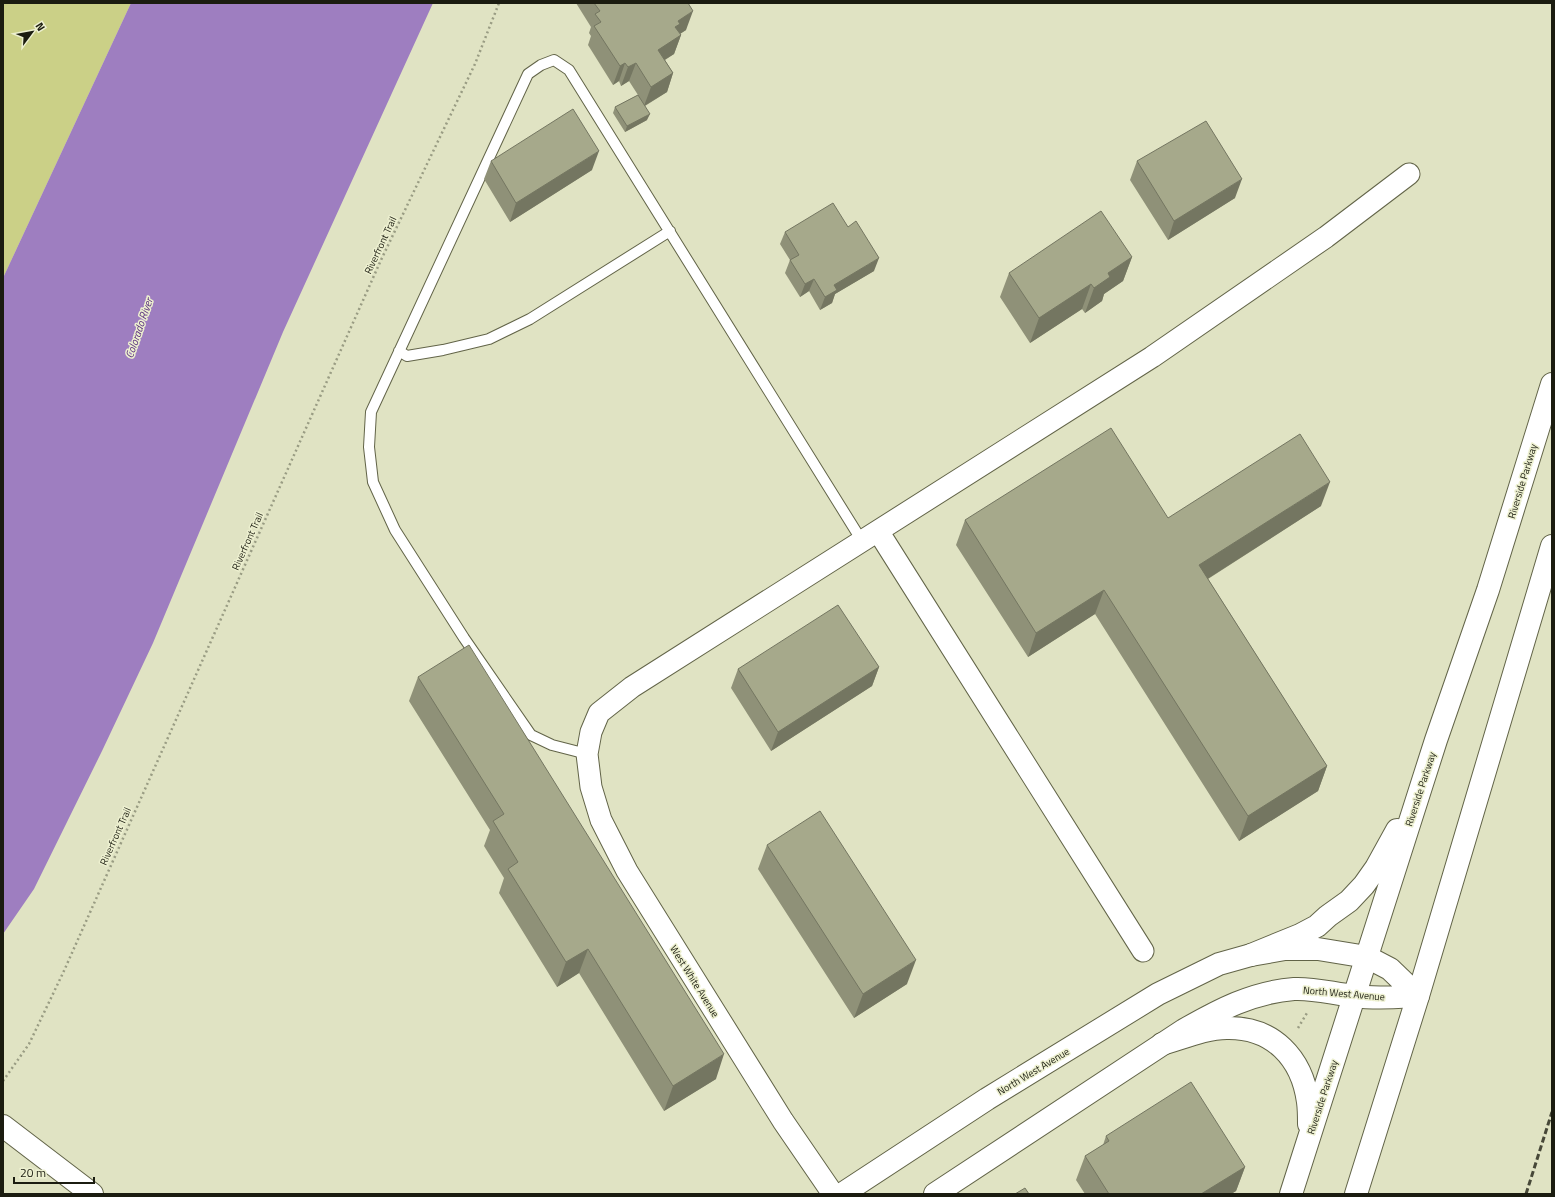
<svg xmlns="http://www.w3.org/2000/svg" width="1555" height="1197" font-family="'Titillium Web',sans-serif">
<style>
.green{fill:#cbd087}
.water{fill:#9e7ec0}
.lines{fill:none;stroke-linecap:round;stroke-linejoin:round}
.service-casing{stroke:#626448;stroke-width:12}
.minor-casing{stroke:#626448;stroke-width:23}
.tertiary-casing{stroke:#626448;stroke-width:24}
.primary-casing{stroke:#626448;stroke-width:24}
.path{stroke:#999c83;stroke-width:2.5;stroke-dasharray:2 3;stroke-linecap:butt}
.service{stroke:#fff;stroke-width:10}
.minor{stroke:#fff;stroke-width:21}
.tertiary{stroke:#fff;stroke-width:22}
.primary{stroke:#fff;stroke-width:22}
.rail{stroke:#474838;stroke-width:3;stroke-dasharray:6 3;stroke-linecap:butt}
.wall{fill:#8f9178}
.shaded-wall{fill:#747661}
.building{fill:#a6a98b;stroke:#747661}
.labels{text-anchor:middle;stroke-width:3;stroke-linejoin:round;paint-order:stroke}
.street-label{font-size:10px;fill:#1b1c10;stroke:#edf0d0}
.water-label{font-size:11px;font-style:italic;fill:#5a2f7f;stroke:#edf0d0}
</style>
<rect width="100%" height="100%" fill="#e0e3c3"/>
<!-- green -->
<path class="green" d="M3 3H131L3 278Z"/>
<!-- water -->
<path class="water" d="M131 3H433L283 332 153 643 102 751 34 889 3 934V278Z"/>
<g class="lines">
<!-- service casing -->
<g class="service-casing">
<path id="service" d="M399 351 407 356 443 350 489 339 530 319 670 231
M587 754 552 745 531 735 464 638 395 530 373 482 369 447 371 412 528 74 541 65 554 60 569 70 862 541"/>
</g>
<!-- minor casing -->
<g class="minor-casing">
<path id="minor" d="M878 531 1143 951
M833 1194 783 1121 627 871 601 820 591 787 587 754 591 732 599 713 632 687 1152 357 1326 237 1409 174"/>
</g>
<!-- tertiary casing -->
<g class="tertiary-casing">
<path id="tertiary" d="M842 1194 987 1099 1158 994 1219 964 1251 955 1285 949H1318L1367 957 1390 969 1418 996
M935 1194 1184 1030C1219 1010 1253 992 1294 989 1315 988 1334 994 1355 996 1376 999 1397 997 1418 996"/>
</g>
<!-- primary casing -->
<g class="primary-casing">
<path id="primary" d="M1251 955 1300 935 1317 926 1328 916 1349 901 1364 885 1376 868 1397 830
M1162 1044C1183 1038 1205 1028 1227 1028 1273 1027 1302 1058 1308 1102 1309 1109 1309 1117 1309 1124
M3 1126 92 1194
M1291 1194 1436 740 1488 590 1552 384
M1356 1194 1418 996 1552 546"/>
</g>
<!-- path -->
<path class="path" d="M1298 1028 1307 1013
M3 1081 29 1044 63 973 381 260 475 64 499 3"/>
<!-- service -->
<use href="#service" class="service"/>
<!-- minor -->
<use href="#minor" class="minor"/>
<!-- tertiary -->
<use href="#tertiary" class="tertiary"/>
<!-- primary -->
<use href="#primary" class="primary"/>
<!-- rail -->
<path class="rail" d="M1526 1194 1552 1112"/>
</g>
<!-- wall -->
<path class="wall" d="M576 3H688L686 30 680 34 681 35 674 54 665 60 673 73 667 92 645 106 647 120 625 132 613 113 615 107 638 95 629 81 621 86 619 81 613 85 588 45 591 36 589 33 591 27Z
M491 161 592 170 510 222 484 179Z
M1137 161 1235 198 1168 240 1130 180Z
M785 232 874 271 835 294 832 303 820 310 809 291 800 297 785 273 790 260 780 244Z
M1132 257 1123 281 1104 294 1102 301 1085 313 1082 309 1030 343 1000 297 1009 273Z
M1321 506 1208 579 1327 766 1318 791 1239 841 1095 614 1028 657 956 545 965 520 1168 518Z
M879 667 872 686 771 751 731 688 738 669Z
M418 677 716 1079 664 1111 579 973 557 987 499 893 504 878 484 846 490 830 409 701Z
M767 845 907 984 854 1018 758 869Z
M1106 1136 1245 1167 1236 1191 1231 1194H1085L1076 1180 1085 1156 1103 1145Z"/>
<!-- shaded-wall -->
<path class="shaded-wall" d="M693 11 686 30 675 37 681 35 674 54 651 68 658 50 678 21Z
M625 63 619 81 613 85 620 66Z
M636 63 629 81 621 86 628 67Z
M673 73 667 92 644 106 651 87Z
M650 114 647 120 625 132 627 126Z
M599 151 592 170 510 222 516 203Z
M1242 179 1235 198 1168 240 1174 221Z
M1132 257 1123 281 1104 294 1102 301 1085 313 1094 288 1108 273Z
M879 258 874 271 835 294 832 303 820 310 825 297 834 285Z
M814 279 809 291 800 297 805 284Z
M1091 284 1082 309 1030 343 1039 318Z
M1330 482 1321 506 1190 590 1199 565Z
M1104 590 1095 614 1028 657 1036 633Z
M879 667 872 686 771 751 778 732Z
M1327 766 1318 791 1239 841 1248 816Z
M588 949 579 973 557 987 566 962Z
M916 960 907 984 854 1018 863 994Z
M724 1054 716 1079 664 1111 673 1086Z
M1245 1167 1236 1191 1231 1194H1201Z"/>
<!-- building -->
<path class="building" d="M594 3H688L693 11 678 21 680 24 675 27 681 35 658 50 673 73 651 87 636 63 628 67 625 63 620 66 594 26 601 22 595 14 600 11Z
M638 95 650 114 627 126 615 107Z
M573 109 599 151 516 203 491 161Z
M1206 121 1242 179 1174 221 1137 161Z
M833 203 848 227 856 221 879 258 834 285 837 290 825 297 814 279 805 284 790 260 799 255 785 232Z
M1101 211 1132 257 1108 273 1110 277 1094 288 1091 284 1039 318 1009 273Z
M1111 428 1168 518 1300 434 1330 482 1199 565 1327 766 1248 816 1104 590 1036 633 965 520Z
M838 605 879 667 778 732 738 669Z
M469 645 724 1054 673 1086 588 949 566 962 508 869 518 862 493 821 504 814 418 677Z
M820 811 916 960 863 994 767 845Z
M1191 1082 1245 1167 1201 1194H1109L1085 1156 1109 1141 1106 1136Z
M1025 1188 1029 1194H1015Z"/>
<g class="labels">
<!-- street labels -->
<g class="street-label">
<text transform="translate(380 245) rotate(-65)" y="4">Riverfront Trail</text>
<text transform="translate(1522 481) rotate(-73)" y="4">Riverside Parkway</text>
<text transform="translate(247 541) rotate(-66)" y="4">Riverfront Trail</text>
<text transform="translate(1420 789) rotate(-72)" y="4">Riverside Parkway</text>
<text transform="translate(115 836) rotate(-66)" y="4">Riverfront Trail</text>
<text transform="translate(695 981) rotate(58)" y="4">West White Avenue</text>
<text transform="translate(1344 993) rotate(5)" y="4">North West Avenue</text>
<text transform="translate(1033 1071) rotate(-31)" y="4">North West Avenue</text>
<text transform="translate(1322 1097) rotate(-72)" y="4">Riverside Parkway</text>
</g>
<!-- water labels -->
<g class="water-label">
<text transform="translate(139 328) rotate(-71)" y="4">Colorado River</text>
</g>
</g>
<!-- border -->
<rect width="1555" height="1197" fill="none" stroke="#1b1c10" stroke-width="8"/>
<!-- north arrow -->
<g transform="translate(32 32) rotate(58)" stroke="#edf0d0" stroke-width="3" paint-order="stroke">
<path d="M0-3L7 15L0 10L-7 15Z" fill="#1b1c10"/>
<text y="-6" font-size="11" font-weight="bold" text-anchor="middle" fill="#1b1c10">N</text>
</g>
<!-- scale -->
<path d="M14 1177v6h80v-6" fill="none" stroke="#1b1c10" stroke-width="2"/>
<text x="20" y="1177" font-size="12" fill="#1b1c10" stroke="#edf0d0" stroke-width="3" paint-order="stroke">20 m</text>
</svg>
